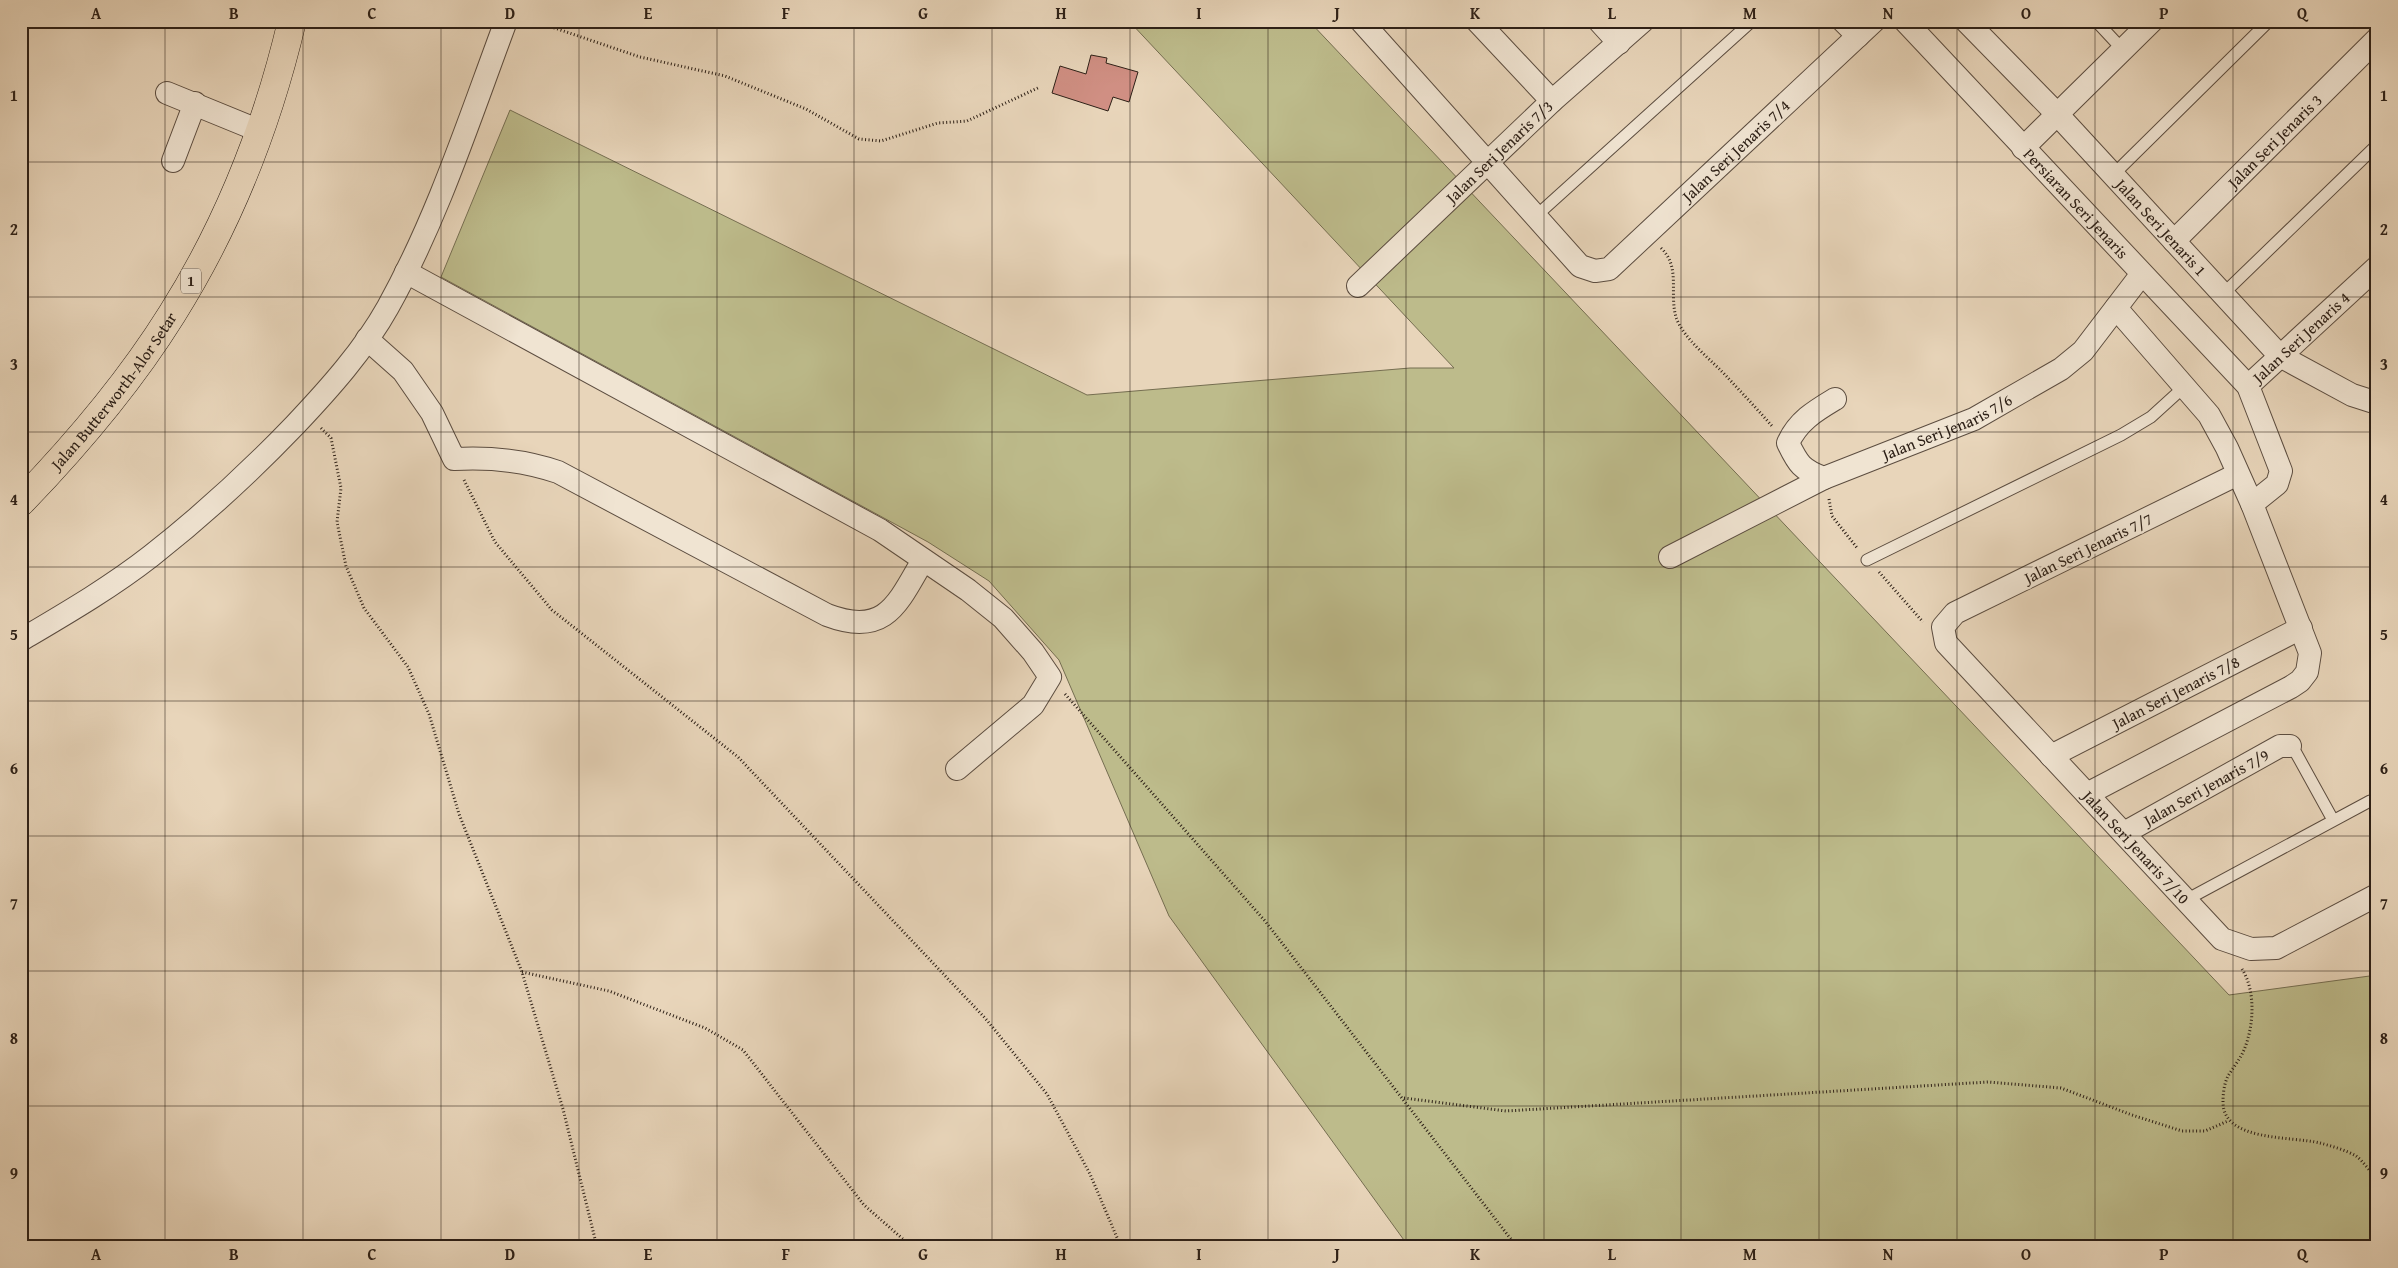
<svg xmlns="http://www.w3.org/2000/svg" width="2398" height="1268" font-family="'Gentium Book Plus',serif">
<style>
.green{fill:#bdbb8b;stroke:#756e51}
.building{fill:#d08f83;stroke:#2d2017}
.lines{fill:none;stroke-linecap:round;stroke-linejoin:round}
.service-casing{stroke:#5c4d40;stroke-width:13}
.minor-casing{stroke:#5c4d40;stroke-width:24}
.primary-casing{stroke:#2d2017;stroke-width:29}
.path{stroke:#2d2017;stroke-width:3;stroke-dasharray:1 2.5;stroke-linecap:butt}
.service{stroke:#f0e4d2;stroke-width:11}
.minor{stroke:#f0e4d2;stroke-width:22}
.primary{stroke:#e8d5ba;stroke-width:28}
.grid{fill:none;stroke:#2d2017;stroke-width:1;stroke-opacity:0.55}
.labels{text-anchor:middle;stroke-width:4.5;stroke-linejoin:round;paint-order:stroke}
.shield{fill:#f0e4d2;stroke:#685b4f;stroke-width:1}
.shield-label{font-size:15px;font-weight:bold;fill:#2d2017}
.street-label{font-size:16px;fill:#2d2017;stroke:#f0e4d2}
.neatline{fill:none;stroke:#2d2017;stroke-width:2}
.grid-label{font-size:16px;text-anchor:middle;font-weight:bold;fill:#2d2017}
</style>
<rect width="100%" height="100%" fill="#e8d5ba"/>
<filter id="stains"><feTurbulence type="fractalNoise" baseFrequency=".004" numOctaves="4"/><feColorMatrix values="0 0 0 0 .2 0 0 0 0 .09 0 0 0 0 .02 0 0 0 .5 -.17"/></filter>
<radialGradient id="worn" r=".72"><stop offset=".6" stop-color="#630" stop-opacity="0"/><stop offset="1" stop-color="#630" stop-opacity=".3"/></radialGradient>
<!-- green -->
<path class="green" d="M1129 21H1309L2229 995 2377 975V1247H1409L1169 916 1059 660 989 581 928 542 441 277 510 110 1087 395 1410 368H1454Z"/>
<!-- building -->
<path class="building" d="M1091 55 1107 58 1106 63 1138 72 1129 102 1113 97 1108 111 1052 93 1060 66 1086 74Z"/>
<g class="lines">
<!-- service casing -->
<g class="service-casing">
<path id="service" d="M2096 21 2123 50
M2113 175 2269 21
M1536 216 1752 21
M2223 294 2377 145
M1867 560 2121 435 2151 417 2184 387
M2290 746 2296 753 2333 820
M2186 900 2370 801H2377"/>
</g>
<!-- minor casing -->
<g class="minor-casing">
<g id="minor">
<path id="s1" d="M1361 21 1580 266 1595 271 1609 269 1874 21"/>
<path d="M1477 21 1552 101"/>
<path d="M1599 21 1619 43"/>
<path d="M1843 21 1858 36"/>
<path id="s2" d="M1905 21 2248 386 2281 471 2277 484 2252 504"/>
<path id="s3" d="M1966 21 2057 114 2280 356 2352 395 2377 403"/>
<path d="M167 93 260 131"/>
<path d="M2023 148 2152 21"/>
<path d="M173 161 195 103"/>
<path id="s4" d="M2174 241 2377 39"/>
<path d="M406 272 880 530 968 590 1003 618 1033 652 1050 677 1033 705 957 769"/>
<path id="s5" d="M1358 286 1552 101 1643 21"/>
<path d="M367 339 403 371 432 413 454 459C488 457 526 461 558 472L827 615C885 637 897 605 923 560"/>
<path id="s6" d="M2248 386 2377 267"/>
<path id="s7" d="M1835 399C1815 411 1798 421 1788 443 1798 464 1802 470 1824 478L1974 419 2061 369 2083 351 2141 275"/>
<path id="s8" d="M2238 474 1955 613 1943 627 1946 643 2222 939 2251 949 2276 948 2377 895"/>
<path d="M1670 557 1824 478"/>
<path d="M21 640C65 614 110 588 151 556 202 516 250 472 295 425 329 389 364 350 388 307 438 217 470 117 506 21"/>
<path id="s9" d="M2051 756 2301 628"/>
<path d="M2087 794 2291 687 2300 681 2307 672 2310 653 2252 504 2227 448 2209 415 2116 308"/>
<path id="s10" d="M2124 833 2280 746H2290"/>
</g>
</g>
<!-- primary casing -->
<g class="primary-casing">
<g id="primary">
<path id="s11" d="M21 502C77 444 129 383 172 314 228 225 268 123 292 21"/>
</g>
</g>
<!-- path -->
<path class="path" d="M534 21 640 57 725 76 806 109 859 139 881 141 938 123 967 121 1040 87
M1661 248C1681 267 1669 293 1676 317 1683 339 1713 361 1728 378 1743 394 1758 410 1772 426
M321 428 331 438 341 488 337 522 346 566 364 608 408 667 429 714 459 814 522 972 563 1109 597 1247
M464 480 495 542 552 610 738 757 985 1018 1047 1094 1090 1174 1121 1247
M1829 499 1832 516 1858 549
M1879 572 1923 622
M1065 694 1265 921 1517 1247
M2242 969C2256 991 2254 1026 2244 1050 2240 1059 2233 1068 2228 1076 2224 1084 2223 1094 2223 1102 2223 1142 2292 1136 2320 1143 2331 1146 2346 1150 2356 1156 2363 1161 2370 1172 2377 1178
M522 972 609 991 705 1028 743 1050 864 1205 912 1247
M1404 1098 1506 1111 1988 1082 2061 1088 2132 1115 2182 1131H2205L2228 1121"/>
<!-- service -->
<use href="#service" class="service"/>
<!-- minor -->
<use href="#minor" class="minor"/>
<!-- primary -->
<use href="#primary" class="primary"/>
</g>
<!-- grid -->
<path class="grid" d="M165 21V1247M303 21V1247M441 21V1247M579 21V1247M717 21V1247M854 21V1247M992 21V1247M1130 21V1247M1268 21V1247M1406 21V1247M1544 21V1247M1681 21V1247M1819 21V1247M1957 21V1247M2095 21V1247M2233 21V1247M21 162H2377M21 297H2377M21 432H2377M21 567H2377M21 701H2377M21 836H2377M21 971H2377M21 1106H2377"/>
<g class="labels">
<!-- shield labels -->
<rect class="shield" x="181" y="268.5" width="20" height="25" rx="4"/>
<g class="shield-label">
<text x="191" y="286">1</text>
</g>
<!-- street labels -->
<g class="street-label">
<text dy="6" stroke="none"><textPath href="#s4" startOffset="142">Jalan Seri Jenaris 3</textPath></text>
<text dy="6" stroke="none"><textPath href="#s1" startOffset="532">Jalan Seri Jenaris 7/4</textPath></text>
<text dy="6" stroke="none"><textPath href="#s5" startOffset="195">Jalan Seri Jenaris 7/3</textPath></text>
<text dy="6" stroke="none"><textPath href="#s2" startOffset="250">Persiaran Seri Jenaris</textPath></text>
<text dy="6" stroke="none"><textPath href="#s3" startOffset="284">Jalan Seri Jenaris 1</textPath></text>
<text dy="6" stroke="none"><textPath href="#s6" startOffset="72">Jalan Seri Jenaris 4</textPath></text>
<text dy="6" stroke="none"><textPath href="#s11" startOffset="145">Jalan Butterworth-Alor Setar</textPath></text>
<text dy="6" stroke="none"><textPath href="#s7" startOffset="251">Jalan Seri Jenaris 7/6</textPath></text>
<text transform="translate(2088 548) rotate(-26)" y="6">Jalan Seri Jenaris 7/7</text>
<text dy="6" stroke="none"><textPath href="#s9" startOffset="140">Jalan Seri Jenaris 7/8</textPath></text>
<text dy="6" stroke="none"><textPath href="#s10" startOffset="94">Jalan Seri Jenaris 7/9</textPath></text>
<text dy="6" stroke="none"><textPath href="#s8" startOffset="629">Jalan Seri Jenaris 7/10</textPath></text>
</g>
</g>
<!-- margin -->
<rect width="2398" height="1268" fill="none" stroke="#e8d5ba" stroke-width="55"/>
<rect x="28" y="28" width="2342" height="1212" class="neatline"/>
<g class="grid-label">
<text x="96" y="19">A</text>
<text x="234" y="19">B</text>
<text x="372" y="19">C</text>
<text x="510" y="19">D</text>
<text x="648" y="19">E</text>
<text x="786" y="19">F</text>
<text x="923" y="19">G</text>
<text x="1061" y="19">H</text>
<text x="1199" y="19">I</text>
<text x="1337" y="19">J</text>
<text x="1475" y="19">K</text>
<text x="1612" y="19">L</text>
<text x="1750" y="19">M</text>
<text x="1888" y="19">N</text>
<text x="2026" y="19">O</text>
<text x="2164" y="19">P</text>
<text x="2302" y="19">Q</text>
<text x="14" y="101">1</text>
<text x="2384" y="101">1</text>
<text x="14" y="235">2</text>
<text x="2384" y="235">2</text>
<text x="14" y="370">3</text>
<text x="2384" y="370">3</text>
<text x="14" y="505">4</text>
<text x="2384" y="505">4</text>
<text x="14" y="640">5</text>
<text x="2384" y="640">5</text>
<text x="14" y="774">6</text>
<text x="2384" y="774">6</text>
<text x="14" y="909">7</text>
<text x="2384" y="909">7</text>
<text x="14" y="1044">8</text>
<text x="2384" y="1044">8</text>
<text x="14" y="1179">9</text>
<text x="2384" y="1179">9</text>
<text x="96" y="1260">A</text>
<text x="234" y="1260">B</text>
<text x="372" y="1260">C</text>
<text x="510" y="1260">D</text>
<text x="648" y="1260">E</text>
<text x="786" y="1260">F</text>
<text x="923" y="1260">G</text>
<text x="1061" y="1260">H</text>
<text x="1199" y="1260">I</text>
<text x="1337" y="1260">J</text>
<text x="1475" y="1260">K</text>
<text x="1612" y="1260">L</text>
<text x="1750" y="1260">M</text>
<text x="1888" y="1260">N</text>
<text x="2026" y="1260">O</text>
<text x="2164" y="1260">P</text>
<text x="2302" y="1260">Q</text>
</g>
<rect width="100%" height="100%" filter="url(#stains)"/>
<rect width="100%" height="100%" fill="url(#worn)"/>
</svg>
